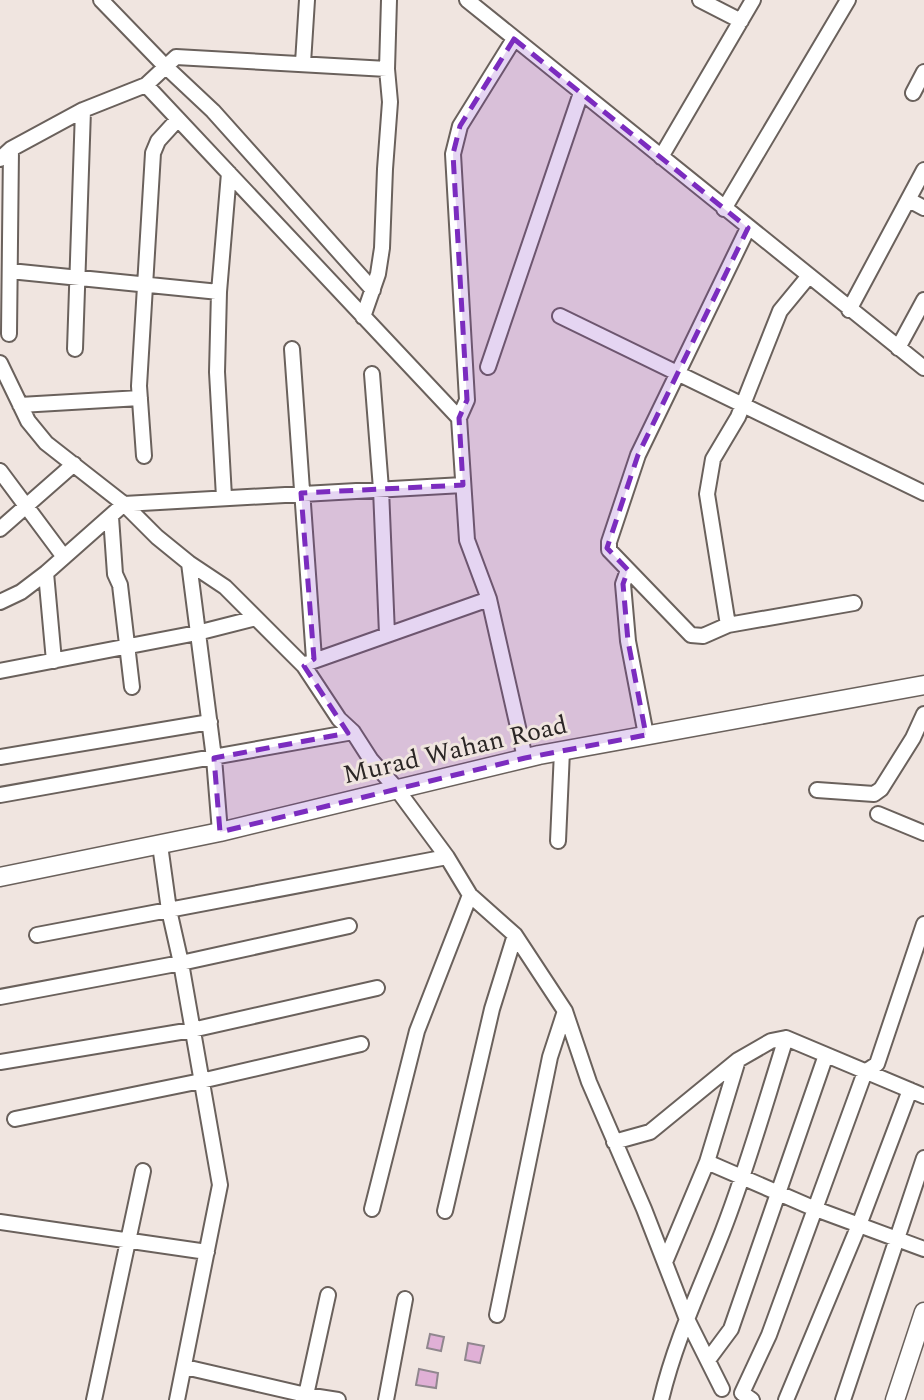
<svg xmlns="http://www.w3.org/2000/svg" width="924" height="1400" font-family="Spectral,serif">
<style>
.building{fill:#e0b0d6;stroke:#90878e;stroke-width:2}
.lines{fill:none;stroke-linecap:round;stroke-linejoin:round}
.minor-casing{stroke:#6a615c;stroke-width:18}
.tertiary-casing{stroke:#6a615c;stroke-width:21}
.minor{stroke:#fff;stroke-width:14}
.tertiary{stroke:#fff;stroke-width:18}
.marked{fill:#7b2cbf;fill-opacity:0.2;stroke:#7b2cbf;stroke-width:5;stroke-dasharray:14 9;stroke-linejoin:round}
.labels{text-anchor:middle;stroke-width:6;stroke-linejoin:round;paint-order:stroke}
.street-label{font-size:26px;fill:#2b2625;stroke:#f0e5e0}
</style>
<rect width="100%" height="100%" fill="#f0e5e0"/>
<!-- building -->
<path class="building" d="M430 1334 444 1337 441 1351 427 1348Z
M468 1343 484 1346 480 1363 465 1360Z
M419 1369 438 1373 436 1388 416 1385Z"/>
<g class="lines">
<!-- minor casing -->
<g class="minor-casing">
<path id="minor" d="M101 0 164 65 213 111 373 290
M467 0 924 368
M700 0 741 21
M514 39 460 126 453 154 467 400 459 418 467 540 489 599 525 758
M303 63 307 0
M146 85 459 418
M913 93 924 72
M661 157 753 0
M0 159 11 149 83 110 146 85 176 57 387 69
M909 200 924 208
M724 209 848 0
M748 228 638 455 609 542V550L691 635 703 636 728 625 854 603
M10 271 219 292
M849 310 924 170
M560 316 924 493
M363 317 378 274 382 248 385 169 390 102 387 69 389 0
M9 334 11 149
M898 348 924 300
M75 349 83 110
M292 349 314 659
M0 363 28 421 46 443 124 504 157 537 189 563 225 587 304 666 339 719 353 732 371 760 396 788 447 857 470 895 515 935 565 1011 589 1082 644 1209 686 1317 722 1389
M488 367 581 93
M372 374 381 489 387 634
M20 405 140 398
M144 456 139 386 153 153 158 141 178 119
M0 471 64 557
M224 497 217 372 219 292 229 173
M111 517 115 574 120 585 132 687
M0 529 74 464
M189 563 214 758 220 832
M628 570 623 584 628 641 646 735
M46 573 54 661
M0 602 21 592 46 573 124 504 463 485
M728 625 707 494 713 459 738 417 780 311 808 277
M308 663 489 599
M0 671 197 633 256 618
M0 757 210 722
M817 790 874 794 881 789 913 738 924 714
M0 795 353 732
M878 814 924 833
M558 841 562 751
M160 845 169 910 181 963 220 1185 177 1400
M37 935 447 857
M0 997 181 963 349 926
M738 1060 707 1162 813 1208 924 1249
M0 1062 192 1030 377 988
M15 1119 201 1081 361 1044
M614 1142 650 1132 738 1060 771 1041 786 1038 924 1096
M372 1209 417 1031 470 895
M445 1211 492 1009 515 935
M0 1222 207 1252
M665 1262 707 1162
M497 1315 550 1057 565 1011
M708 1360 731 1329 826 1055
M185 1367 306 1395 338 1400
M306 1395 328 1295
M94 1400 143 1171
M386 1400 405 1299
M661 1400C675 1341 700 1289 722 1233 747 1169 765 1104 786 1038
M752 1400 742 1393 769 1335 865 1072 877 1064 924 924
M786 1400 859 1225 910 1090
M843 1400 924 1158"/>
</g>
<!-- tertiary casing -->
<g class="tertiary-casing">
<path id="tertiary" d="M0 877 220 832 539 755 924 685
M895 1400 924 1312"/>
</g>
<!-- minor -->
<use href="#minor" class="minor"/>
<!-- tertiary -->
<use href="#tertiary" class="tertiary"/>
</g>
<!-- marked area -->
<path class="marked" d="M514 39 748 228 638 455 607 548 628 570 623 584 628 641 646 735 525 758 220 832 214 758 348 733 304 666 314 659 301 493 463 485 459 418 467 400 453 154 460 126Z"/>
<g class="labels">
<!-- street labels -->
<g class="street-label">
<text transform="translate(455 749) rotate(-13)" y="9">Murad Wahan Road</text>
</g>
</g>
</svg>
